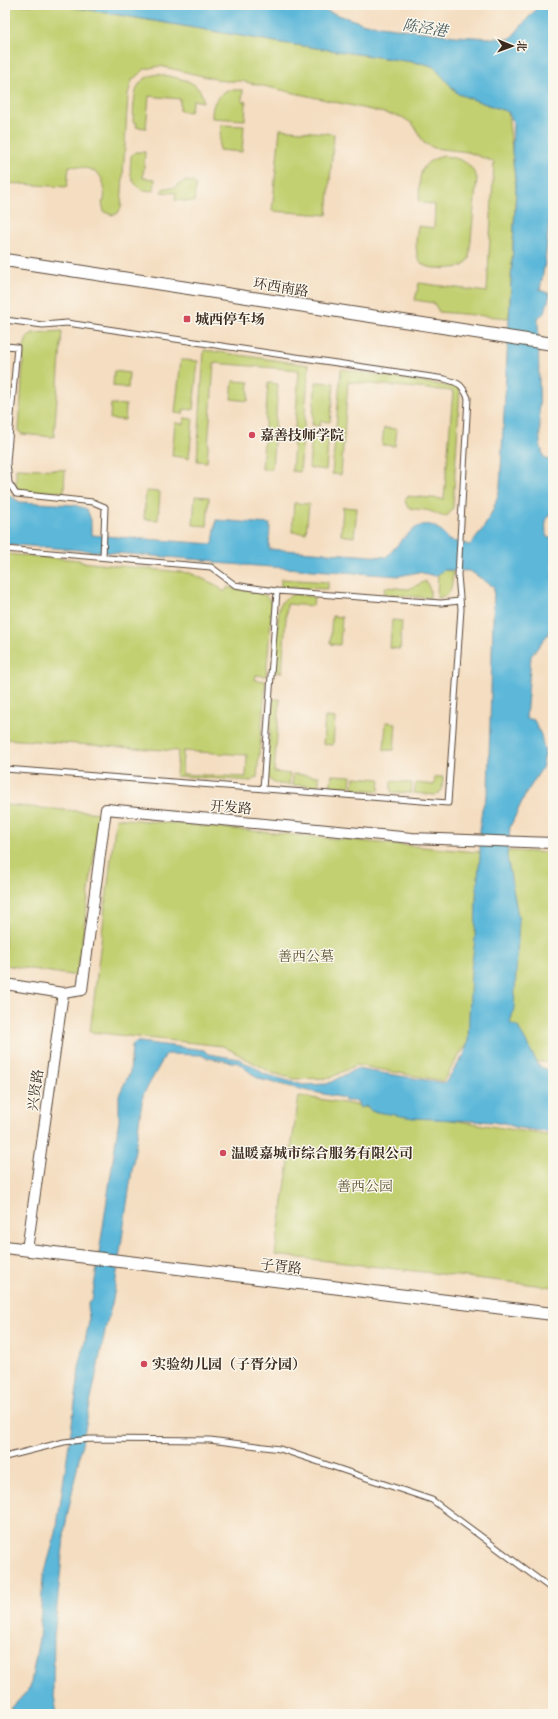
<svg xmlns="http://www.w3.org/2000/svg" width="558" height="1719" font-family="'IM FELL French Canon','Noto Serif SC',serif">
<style>
.green{fill:#c2d071;stroke:#7e7d48;fill-rule:evenodd}
.water{fill:#5cb7d9;stroke:#4c707c}
.lines{fill:none;stroke-linecap:round;stroke-linejoin:round}
.service-casing{stroke:#574536;stroke-width:7}
.minor-casing{stroke:#574536;stroke-width:12}
.tertiary-casing{stroke:#574536;stroke-width:14}
.service{stroke:#fff;stroke-width:5}
.minor{stroke:#fff;stroke-width:10}
.tertiary{stroke:#fff;stroke-width:12}
.poi-dot{fill:#d1495b;stroke:#fbf7ec;stroke-width:1.5}
.labels{text-anchor:middle;stroke-width:3;stroke-linejoin:round;paint-order:stroke}
.street-label{font-size:14px;fill:#3b2a1e;stroke:#fbf7ec}
.poi-label{font-size:14px;font-weight:bold;fill:#3b2a1e;stroke:#fbf7ec;text-anchor:start}
.park-label{font-size:14px;fill:#5d5433;stroke:#fbf7ec}
.water-label{font-size:15px;font-style:italic;fill:#475b5f;stroke:#fbf7ec}
</style>
<rect width="100%" height="100%" fill="#fbf7ec"/>
<filter id="ink" filterUnits="userSpaceOnUse"><feTurbulence type="fractalNoise" baseFrequency=".025" numOctaves="2"/><feDisplacementMap in="SourceGraphic" scale="8" xChannelSelector="R" yChannelSelector="G"/><feConvolveMatrix kernelMatrix="1 2 1 2 8 2 1 2 1" color-interpolation-filters="sRGB"/></filter>
<filter id="wash" filterUnits="userSpaceOnUse"><feTurbulence type="fractalNoise" baseFrequency=".012" numOctaves="4" result="noise"/><feDisplacementMap in="SourceGraphic" scale="16" xChannelSelector="R" yChannelSelector="G"/><feGaussianBlur stdDeviation="0.9" result="paint"/><feColorMatrix in="noise" values="0 0 0 0 0 0 0 0 0 0 0 0 0 0 0 0 0 1.4 0 .05"/><feComposite in="paint" operator="in"/></filter>
<g filter="url(#wash)">
<rect width="100%" height="100%" fill="#f4ddc0"/>
<!-- green -->
<path class="green" d="M5 5H61L282 43 426 64 434 67 458 94 508 112 516 188 509 318 439 312 434 303 415 300 419 283 487 292 494 162 468 152 434 148 424 143 413 124 402 117 241 81H224L160 66 145 69 132 80 128 94 121 208 117 214 113 215 104 212 102 202 104 201C107 172 95 168 69 166L67 187 5 183Z
M158 74C175 78 203 79 203 102L193 100 190 112 180 111V99L149 96 146 128 136 127 137 123 133 122C134 109 132 85 146 78 149 76 154 75 158 74Z
M227 90H243L242 101 246 102 245 120 212 118C212 104 215 98 227 90Z
M221 125 244 126 242 152 219 150Z
M280 129 334 134 327 215 272 211Z
M135 152H145L143 178 155 179 154 191 141 190C128 178 130 172 131 156Z
M444 156C462 159 469 161 477 178L469 259 463 266C452 269 422 272 418 258 415 249 416 235 418 226L434 228 435 205 419 202C420 178 416 162 444 156Z
M185 181 193 182 196 185 194 202 175 200 176 193 161 192 164 188H173Z
M62 331 54 437 21 434 19 430 24 347 27 337 33 333Z
M204 350 309 365 300 472 292 471 299 370 214 363 207 462 197 461Z
M181 360 198 361 193 410 184 409 183 414 175 413Z
M341 369 460 388 453 507C446 525 437 511 425 510 418 509 414 510 407 506L405 501 407 496 444 499 453 391 348 382 341 475 332 474Z
M114 371 129 373 128 388 113 386Z
M233 381 249 382 248 401 231 399Z
M316 382 334 383 330 422 321 421 320 426 312 425Z
M268 383 278 384 272 469H262Z
M111 404 126 405 125 420 110 419Z
M184 418 193 419 189 458 172 456 175 423 184 424Z
M384 428 397 429 395 446 382 445Z
M321 430 329 431 326 470 309 468 312 435 321 436Z
M16 468 65 470 64 492 23 491 16 487Z
M146 491 160 492 158 520 144 519Z
M195 496 209 497 207 526 193 525Z
M294 503 309 504 306 533 292 532Z
M343 507 357 508 354 537 341 535Z
M5 554 80 560V562L190 573 216 585 224 592 228 587C244 593 269 586 272 608L266 676 256 675 255 680 266 681 257 777 251 781 176 776 178 751 5 739ZM183 751 247 755 246 777 182 774Z
M444 570 453 571C452 583 453 597 437 598L438 574Z
M281 579 328 582V589L281 587Z
M426 581 430 590V598L384 594 385 587 409 589Z
M295 594 314 597 313 606 287 604 282 672H273L279 608C282 600 286 597 295 594Z
M332 616 342 617 340 645 330 644Z
M392 620 402 621 400 649 390 648Z
M273 699H280L274 772 290 774 289 785C279 784 270 785 266 773Z
M325 717 335 718 333 745 323 744Z
M386 722 396 723 394 750H384Z
M293 774 319 776V784L317 786 292 785Z
M332 775 351 776 350 788 330 787Z
M354 777 380 779 379 791 353 789Z
M435 777H443L442 790 436 795 414 793 416 783 434 785Z
M391 781 412 783 411 793 391 792Z
M5 805 100 813 77 976 5 965Z
M116 818 476 852 513 851 553 853V1062H541L464 1048 443 1081 356 1065 330 1078 295 1079 272 1073 223 1046 90 1032Z
M299 1096 553 1136V1287L275 1255Z"/>
<!-- water -->
<path class="water" d="M61 5H309L365 24 455 36 510 39 536 9 538 5H553V182L545 262 540 290 550 294 545 312 538 318 540 444 544 458 553 462V511C544 518 545 527 547 537L553 539 552 624 548 634 531 656 526 718 534 720 541 735 545 754 542 768 525 795 510 827 507 856 519 921 514 1009 510 1023 518 1027 539 1066 553 1072V1133L514 1127 505 1123H497L494 1122 413 1118 371 1111 367 1106 360 1108 357 1101H345L344 1098 304 1090 259 1079 238 1063 207 1058 201 1055 166 1054 143 1095 113 1300 106 1326 65 1527 54 1636 53 1689 57 1714H6L30 1688 39 1638 43 1578 56 1533 77 1389 79 1368 89 1322 88 1302 92 1300 119 1120V1095L130 1072 132 1045 136 1042H140L204 1050 208 1054 239 1059 245 1063 253 1066 264 1074 303 1085 327 1084 356 1069 445 1083 464 1055 468 1040 471 969 475 939 476 895 480 856V826L482 809 488 791 494 587 470 571 444 570 435 576 419 572 399 576 215 563V561L5 544V493L20 502 74 505 87 509 91 520V535L213 544 216 520 270 524 269 549 386 557C404 540 424 504 448 540L470 545C486 528 495 509 500 487L516 188 512 152 513 122 508 112 458 94 434 67 426 64 282 43Z"/>
</g>
<g filter="url(#ink)">
<g class="lines">
<!-- service casing -->
<g class="service-casing">
<path id="service" d="M5 320 43 325 67 323 445 379C459 383 462 384 468 398L458 575 461 609 448 803 5 769
M5 346 17 347 7 462 9 483 16 494 93 502 105 507 103 557
M5 549 211 567 235 585 247 587 277 591 441 603 460 601
M263 789 277 591
M5 1457 64 1442 90 1439 210 1440 280 1449 432 1500 553 1590"/>
</g>
<!-- minor casing -->
<g class="minor-casing">
<path id="minor" d="M5 984 63 993 27 1250
M63 993 82 990 106 809 412 838 553 843"/>
</g>
<!-- tertiary casing -->
<g class="tertiary-casing">
<path id="tertiary" d="M5 260 553 344
M5 1247 553 1314"/>
</g>
<!-- service -->
<use href="#service" class="service"/>
<!-- minor -->
<use href="#minor" class="minor"/>
<!-- tertiary -->
<use href="#tertiary" class="tertiary"/>
</g>
</g>
<!-- markers -->
<g class="poi-dot">
<rect x="183" y="315" width="8" height="8" rx="2"/>
<circle cx="252" cy="435" r="4"/>
<circle cx="223" cy="1153" r="4"/>
<circle cx="144" cy="1364" r="4"/>
</g>
<g class="labels">
<!-- street labels -->
<g class="street-label">
<text transform="translate(281 287) rotate(9)" y="5">环西南路</text>
<text transform="translate(231 807) rotate(5)" y="5">开发路</text>
<text transform="translate(35 1090) rotate(-82)" y="5">兴贤路</text>
<text transform="translate(281 1266) rotate(7)" y="5">子胥路</text>
</g>
<!-- poi labels -->
<g class="poi-label">
<text x="195" y="324">城西停车场</text>
<text x="260" y="440">嘉善技师学院</text>
<text x="231" y="1158">温暖嘉城市综合服务有限公司</text>
<text x="152" y="1369">实验幼儿园（子胥分园）</text>
</g>
<!-- park labels -->
<g class="park-label">
<text x="306" y="961">善西公墓</text>
<text x="365" y="1191">善西公园</text>
</g>
<!-- water labels -->
<g class="water-label">
<text transform="translate(425 28) rotate(9)" y="5">陈泾港</text>
</g>
</g>
<!-- margin -->
<rect width="558" height="1719" fill="none" stroke="#fbf7ec" stroke-width="20"/>
<!-- north arrow -->
<g transform="translate(512 46) rotate(91)" stroke="#fbf7ec" stroke-width="3" paint-order="stroke">
<path d="M0-3L7 15L0 10L-7 15Z" fill="#3b2a1e"/>
<text y="-6" font-size="11" font-weight="bold" text-anchor="middle" fill="#3b2a1e">北</text>
</g>
</svg>
